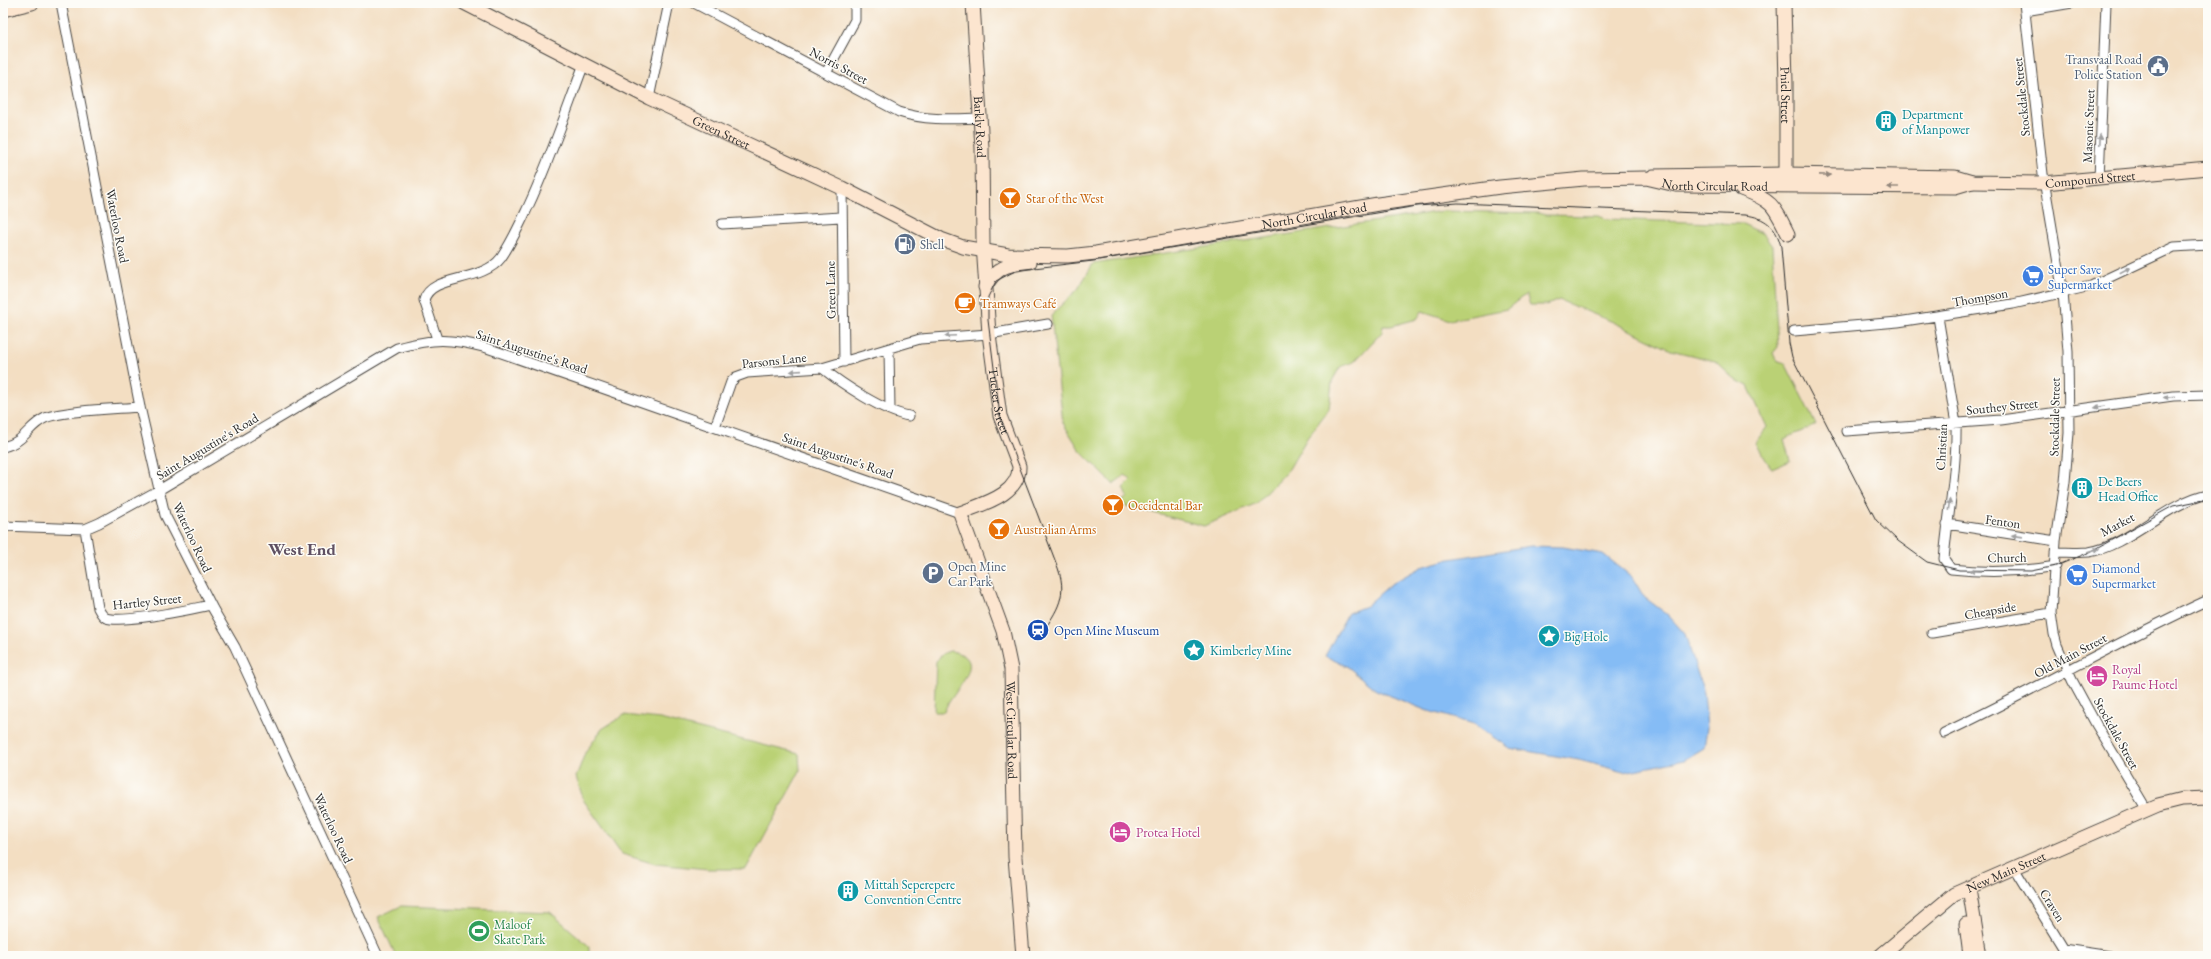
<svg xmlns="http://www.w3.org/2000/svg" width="2211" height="959" font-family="'EB Garamond',serif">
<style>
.green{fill:#bad175;stroke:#727e50}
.water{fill:#85bcf5;stroke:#587490}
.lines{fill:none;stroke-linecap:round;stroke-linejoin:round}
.street-casing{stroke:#494642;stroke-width:11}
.secondary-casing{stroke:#494642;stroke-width:15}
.street{stroke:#fff;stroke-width:9}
.secondary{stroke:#fce5cf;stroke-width:13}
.tram{stroke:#2b2b2b;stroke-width:1}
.oneway{fill:#a0a0a0}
.oneway2{fill:#94887d}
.labels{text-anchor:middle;stroke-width:3;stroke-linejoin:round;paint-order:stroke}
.service-label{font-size:13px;fill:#4e5e75;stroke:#fdfcf7;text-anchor:start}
.street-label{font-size:13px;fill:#2b2b2b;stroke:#fdfcf7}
.culture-label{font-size:13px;fill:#0d838f;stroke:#fdfcf7;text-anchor:start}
.food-label{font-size:13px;fill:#c56008;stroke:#fdfcf7;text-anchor:start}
.shop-label{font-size:13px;fill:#366cbe;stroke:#fdfcf7;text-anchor:start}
.transit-label{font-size:13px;fill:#164399;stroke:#fdfcf7;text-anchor:start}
.hotel-label{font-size:13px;fill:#b23c85;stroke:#fdfcf7;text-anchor:start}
.leisure-label{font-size:13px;fill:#27864d;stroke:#fdfcf7;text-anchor:start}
.district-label{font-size:17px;font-weight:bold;fill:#5f5062;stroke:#fdfcf7}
</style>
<rect width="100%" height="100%" fill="#fdfcf7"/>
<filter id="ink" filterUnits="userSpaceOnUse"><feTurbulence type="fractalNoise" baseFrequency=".025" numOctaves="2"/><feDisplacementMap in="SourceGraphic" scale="8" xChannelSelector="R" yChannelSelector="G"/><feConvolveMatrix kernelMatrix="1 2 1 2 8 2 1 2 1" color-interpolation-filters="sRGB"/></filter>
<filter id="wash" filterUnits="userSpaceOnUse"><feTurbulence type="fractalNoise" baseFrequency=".012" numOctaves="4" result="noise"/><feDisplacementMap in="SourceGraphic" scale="16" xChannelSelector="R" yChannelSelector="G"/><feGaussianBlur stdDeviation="0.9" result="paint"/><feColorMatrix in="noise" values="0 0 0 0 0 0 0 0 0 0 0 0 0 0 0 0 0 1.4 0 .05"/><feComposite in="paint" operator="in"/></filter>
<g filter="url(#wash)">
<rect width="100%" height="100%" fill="#f3dec2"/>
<!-- green -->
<path class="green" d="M1443 211 1537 213 1546 215 1599 216 1606 219 1743 224 1763 234 1772 246 1778 347 1773 353 1776 360 1785 363 1816 425 1784 439 1790 461 1772 469 1755 443 1767 427 1748 386 1734 379 1715 361 1671 350 1613 322 1559 300 1547 305H1530L1526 294 1507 309 1450 320 1422 311 1417 319 1391 326H1383L1382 332 1354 362 1340 367 1332 381 1329 409 1307 438 1289 469 1257 503 1204 526 1119 504 1127 497 1123 488 1131 480 1125 475 1113 484 1081 452 1063 423 1051 315 1078 289 1093 264Z
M950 651C994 658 950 693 944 712H934L936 661 944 653Z
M624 715 660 719 799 754 800 771 746 869H708L655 864 622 854 584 801 576 777 585 753 602 729Z
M401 906 550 912 589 946V956H396L378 917Z"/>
<!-- water -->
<path class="water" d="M1531 546 1563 547 1603 554 1632 577 1644 597 1668 615 1685 634 1704 693 1707 728 1704 748 1684 760 1624 772 1579 760 1509 748 1474 724 1425 710 1376 690 1348 667 1325 656 1348 613 1366 606 1391 584 1421 567 1450 559Z"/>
</g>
<g filter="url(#ink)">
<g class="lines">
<!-- street casing -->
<g class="street-casing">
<path id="street" d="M61 3 140 407 165 515 213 609 235 647 378 956
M694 3 899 112C926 121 953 119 981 118
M2024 3 2043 174 2063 293 2068 351 2069 433 2065 482 2056 541 2051 613 2054 634 2057 645 2072 680 2097 726 2147 810
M2025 11 2072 3
M826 73 855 20V3
M649 98 669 3
M2099 179 2106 3
M842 188 844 362
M722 224 841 217
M1938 317 1956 424C1957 469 1948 514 1944 559L1951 569C1986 573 2021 572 2056 566
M1794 331 1898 322 2013 304 2091 286 2174 247 2208 245
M437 339 424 300C431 274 482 283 501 258 512 242 520 224 528 207 550 160 566 112 584 64
M889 349 890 410
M822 368C842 384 884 412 909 416
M715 427 731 382 736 377 747 373 822 368 920 339 989 334 1048 324
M1846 431 2001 420 2173 396 2208 395
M3 447C25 442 28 426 45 418 65 410 117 409 140 407
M1947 524 2056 541
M3 526 85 529 99 523 159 490 397 348C435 338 449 338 487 348L960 513
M85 529 98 608C100 612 102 616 106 618 124 624 190 609 211 605
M2055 552C2066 552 2079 553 2089 552 2128 546 2166 503 2208 494
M1932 633 2051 613
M1944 733C2033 691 2118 641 2208 600
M2014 868 2068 956
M2064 949 2110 956"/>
</g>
<!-- secondary casing -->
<g class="secondary-casing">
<g id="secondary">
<path id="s1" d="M464 3 649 98 842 188 941 239 963 247 1008 255 1068 256 1096 253 1378 204 1500 187 1584 179 1646 178 1676 185 1955 187 1972 182"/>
<path id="s2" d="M973 3 982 148 983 244 989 334 1000 416 1019 466C1020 495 982 504 960 513L1003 631 1011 669 1015 857 1023 956"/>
<path id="s3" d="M1784 3 1786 83V182"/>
<path d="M3 10 32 3"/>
<path id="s4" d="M1653 176 1786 174 1955 177 1972 182 2044 183 2208 168"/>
<path d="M1741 189C1772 200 1774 205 1788 234"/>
<path d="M985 287C997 266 1007 265 1030 262"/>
<path d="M1969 888 1980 956"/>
<path d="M1966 924 1970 956"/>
<path id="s5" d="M1880 956 1954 894 2158 805 2182 799 2208 798"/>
</g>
</g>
<!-- street -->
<use href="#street" class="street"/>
<!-- secondary -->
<use href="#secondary" class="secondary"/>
<!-- tram -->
<path class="tram" d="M1038 640C1054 613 1069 600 1058 568L1000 416 988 320V297L996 281 1017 270 1093 261 1417 206 1458 203 1745 215C1765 217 1777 227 1781 247L1789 343 1792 357 1876 520 1898 541 1927 562 1959 570 2031 571 2056 566 2090 552 2173 506 2208 499"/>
</g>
<!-- one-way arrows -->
<defs><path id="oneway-solid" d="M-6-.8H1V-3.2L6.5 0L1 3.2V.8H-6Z"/></defs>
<g class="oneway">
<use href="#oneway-solid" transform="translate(2100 140) rotate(-88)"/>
<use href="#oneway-solid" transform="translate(2125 270) rotate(-28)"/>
<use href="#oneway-solid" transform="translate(950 336) rotate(177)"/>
<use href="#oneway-solid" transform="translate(796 371) rotate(176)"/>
<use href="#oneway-solid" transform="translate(2169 397) rotate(173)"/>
<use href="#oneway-solid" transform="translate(2100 407) rotate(171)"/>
<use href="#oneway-solid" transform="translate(1949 505) rotate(-83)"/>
<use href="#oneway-solid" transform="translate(2017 536) rotate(-172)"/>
<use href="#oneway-solid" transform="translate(2094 550) rotate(-16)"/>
<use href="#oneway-solid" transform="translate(1975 571) rotate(-178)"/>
</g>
<g class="oneway2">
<use href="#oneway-solid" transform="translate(1825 175) rotate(1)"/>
<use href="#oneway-solid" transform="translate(1893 187) rotate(-180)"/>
</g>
</g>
<!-- icons -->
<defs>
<g id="civic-disc" transform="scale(1.15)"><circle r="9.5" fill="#5c6f8a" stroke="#fdfcf7"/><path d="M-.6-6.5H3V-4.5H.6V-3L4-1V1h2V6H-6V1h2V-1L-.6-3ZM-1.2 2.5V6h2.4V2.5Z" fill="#fff"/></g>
<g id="building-disc" transform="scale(1.15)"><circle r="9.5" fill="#0f9aa8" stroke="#fdfcf7"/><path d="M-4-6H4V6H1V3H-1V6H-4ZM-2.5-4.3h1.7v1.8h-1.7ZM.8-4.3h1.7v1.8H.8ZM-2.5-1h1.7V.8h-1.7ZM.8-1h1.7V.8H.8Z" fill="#fff"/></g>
<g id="bar-disc" transform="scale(1.15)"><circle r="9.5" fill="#e8710a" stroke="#fdfcf7"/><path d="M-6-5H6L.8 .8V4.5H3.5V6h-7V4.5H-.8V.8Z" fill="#fff"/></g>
<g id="fuel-disc" transform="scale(1.15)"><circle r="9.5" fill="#5c6f8a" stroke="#fdfcf7"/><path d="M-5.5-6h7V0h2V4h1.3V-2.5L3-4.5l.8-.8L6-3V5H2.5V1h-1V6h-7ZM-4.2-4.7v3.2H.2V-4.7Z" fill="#fff"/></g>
<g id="supermarket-disc" transform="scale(1.15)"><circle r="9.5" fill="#3f7fe0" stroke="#fdfcf7"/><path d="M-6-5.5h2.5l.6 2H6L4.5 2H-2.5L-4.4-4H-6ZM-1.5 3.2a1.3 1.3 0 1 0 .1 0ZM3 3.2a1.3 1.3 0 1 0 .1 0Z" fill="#fff"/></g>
<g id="cafe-disc" transform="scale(1.15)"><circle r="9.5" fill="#e8710a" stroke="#fdfcf7"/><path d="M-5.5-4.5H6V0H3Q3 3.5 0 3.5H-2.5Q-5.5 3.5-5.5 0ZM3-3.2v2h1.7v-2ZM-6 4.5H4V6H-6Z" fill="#fff"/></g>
<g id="parking-disc" transform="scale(1.15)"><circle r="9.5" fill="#5c6f8a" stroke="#fdfcf7"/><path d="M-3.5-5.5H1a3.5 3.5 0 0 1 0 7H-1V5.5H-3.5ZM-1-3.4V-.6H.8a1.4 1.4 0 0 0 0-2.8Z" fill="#fff"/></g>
<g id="station-disc" transform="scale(1.15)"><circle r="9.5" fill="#1a4fb4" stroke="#fdfcf7"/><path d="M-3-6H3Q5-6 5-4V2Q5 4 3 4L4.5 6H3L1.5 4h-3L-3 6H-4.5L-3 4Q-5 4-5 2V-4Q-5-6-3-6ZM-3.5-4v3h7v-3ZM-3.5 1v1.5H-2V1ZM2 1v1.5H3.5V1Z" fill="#fff"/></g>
<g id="sight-disc" transform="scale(1.15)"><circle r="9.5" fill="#0f9aa8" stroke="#fdfcf7"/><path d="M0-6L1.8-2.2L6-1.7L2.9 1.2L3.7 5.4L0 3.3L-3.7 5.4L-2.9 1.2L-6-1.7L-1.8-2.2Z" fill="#fff"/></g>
<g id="hotel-disc" transform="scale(1.15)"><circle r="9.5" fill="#d1479c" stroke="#fdfcf7"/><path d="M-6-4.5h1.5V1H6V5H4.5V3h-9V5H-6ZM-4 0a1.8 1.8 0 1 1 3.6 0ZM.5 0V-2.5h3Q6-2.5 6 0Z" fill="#fff"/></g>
<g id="stadium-disc" transform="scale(1.15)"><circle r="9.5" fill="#2e9e5b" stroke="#fdfcf7"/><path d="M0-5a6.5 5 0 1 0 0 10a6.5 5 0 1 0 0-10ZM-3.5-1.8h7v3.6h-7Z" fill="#fff"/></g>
</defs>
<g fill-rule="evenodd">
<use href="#civic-disc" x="2158" y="66"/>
<use href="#building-disc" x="1886" y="121"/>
<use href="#bar-disc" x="1010" y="198"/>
<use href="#fuel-disc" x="905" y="244"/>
<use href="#supermarket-disc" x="2033" y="276"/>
<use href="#cafe-disc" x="965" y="303"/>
<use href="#building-disc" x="2082" y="488"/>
<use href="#bar-disc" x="1113" y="505"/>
<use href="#bar-disc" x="999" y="529"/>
<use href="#parking-disc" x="933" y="573"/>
<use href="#supermarket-disc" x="2077" y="575"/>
<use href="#station-disc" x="1038" y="630"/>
<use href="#sight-disc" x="1549" y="636"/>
<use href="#sight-disc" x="1194" y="650"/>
<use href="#hotel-disc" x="2097" y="676"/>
<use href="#hotel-disc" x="1120" y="832"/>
<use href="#building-disc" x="848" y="891"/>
<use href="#stadium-disc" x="479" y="931"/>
</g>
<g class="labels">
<!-- service labels -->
<g class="service-label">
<text x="2142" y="64" text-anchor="end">Transvaal Road<tspan x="2142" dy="15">Police Station</tspan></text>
<text x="920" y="249">Shell</text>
<text x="948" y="571">Open Mine<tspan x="948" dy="15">Car Park</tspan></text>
</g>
<!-- street labels -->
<g class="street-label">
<text transform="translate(839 65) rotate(28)" y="5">Norris Street</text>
<text dy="5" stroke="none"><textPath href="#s3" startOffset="92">Pniel Street</textPath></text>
<text transform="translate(2021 97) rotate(-96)" y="5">Stockdale Street</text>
<text transform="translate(2088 126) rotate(-88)" y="5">Masonic Street</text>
<text dy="5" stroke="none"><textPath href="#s2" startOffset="124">Barkly Road</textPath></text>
<text dy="5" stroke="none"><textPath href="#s1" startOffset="288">Green Street</textPath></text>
<text dy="5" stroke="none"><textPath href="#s4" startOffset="438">Compound Street</textPath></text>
<text dy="5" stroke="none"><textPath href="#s1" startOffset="1315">North Circular Road</textPath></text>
<text dy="5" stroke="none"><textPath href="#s1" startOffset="911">North Circular Road</textPath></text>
<text transform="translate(118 226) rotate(79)" y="5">Waterloo Road</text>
<text transform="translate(830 290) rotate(-91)" y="5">Green Lane</text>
<text transform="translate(1980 297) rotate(-10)" y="5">Thompson</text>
<text transform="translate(532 351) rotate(18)" y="5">Saint Augustine's Road</text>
<text transform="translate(774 360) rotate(-6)" y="5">Parsons Lane</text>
<text dy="5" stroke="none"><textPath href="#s2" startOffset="399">Tucker Street</textPath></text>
<text transform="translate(2002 406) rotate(-6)" y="5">Southey Street</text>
<text transform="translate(2054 417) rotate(-89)" y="5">Stockdale Street</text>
<text transform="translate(207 446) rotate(-31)" y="5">Saint Augustine's Road</text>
<text transform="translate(1941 447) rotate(-87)" y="5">Christian</text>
<text transform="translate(838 455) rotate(19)" y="5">Saint Augustine's Road</text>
<text transform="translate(2003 521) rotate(8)" y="5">Fenton</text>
<text transform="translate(2117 524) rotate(-28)" y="5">Market</text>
<text transform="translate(193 537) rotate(65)" y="5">Waterloo Road</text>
<text transform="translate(2007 557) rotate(-1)" y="5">Church</text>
<text transform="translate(147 601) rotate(-6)" y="5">Hartley Street</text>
<text transform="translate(1990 610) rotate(-10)" y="5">Cheapside</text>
<text transform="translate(2070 655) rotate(-28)" y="5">Old Main Street</text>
<text dy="5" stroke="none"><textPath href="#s2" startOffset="774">West Circular Road</textPath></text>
<text transform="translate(2117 733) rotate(61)" y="5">Stockdale Street</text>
<text transform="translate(334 828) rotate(65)" y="5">Waterloo Road</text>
<text dy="5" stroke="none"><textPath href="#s5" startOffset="153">New Main Street</textPath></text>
<text transform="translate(2053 905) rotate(58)" y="5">Craven</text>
</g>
<!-- culture labels -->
<g class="culture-label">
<text x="1902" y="119">Department<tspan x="1902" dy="15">of Manpower</tspan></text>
<text x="2098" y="486">De Beers<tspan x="2098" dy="15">Head Office</tspan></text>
<text x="1564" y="641">Big Hole</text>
<text x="1210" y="655">Kimberley Mine</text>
<text x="864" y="889">Mittah Seperepere<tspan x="864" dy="15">Convention Centre</tspan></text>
</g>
<!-- food labels -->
<g class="food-label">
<text x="1026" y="203">Star of the West</text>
<text x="980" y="308">Tramways Café</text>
<text x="1128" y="510">Occidental Bar</text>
<text x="1014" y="534">Australian Arms</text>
</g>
<!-- shop labels -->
<g class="shop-label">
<text x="2048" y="274">Super Save<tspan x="2048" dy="15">Supermarket</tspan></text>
<text x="2092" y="573">Diamond<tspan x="2092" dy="15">Supermarket</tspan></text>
</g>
<!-- transit labels -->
<g class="transit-label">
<text x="1054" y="635">Open Mine Museum</text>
</g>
<!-- hotel labels -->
<g class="hotel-label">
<text x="2112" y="674">Royal<tspan x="2112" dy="15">Paume Hotel</tspan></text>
<text x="1136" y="837">Protea Hotel</text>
</g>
<!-- leisure labels -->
<g class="leisure-label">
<text x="494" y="929">Maloof<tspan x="494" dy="15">Skate Park</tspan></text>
</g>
<!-- district labels -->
<g class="district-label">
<text x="302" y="555">West End</text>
</g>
</g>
<!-- margin -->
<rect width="2211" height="959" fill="none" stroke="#fdfcf7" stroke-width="16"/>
</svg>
